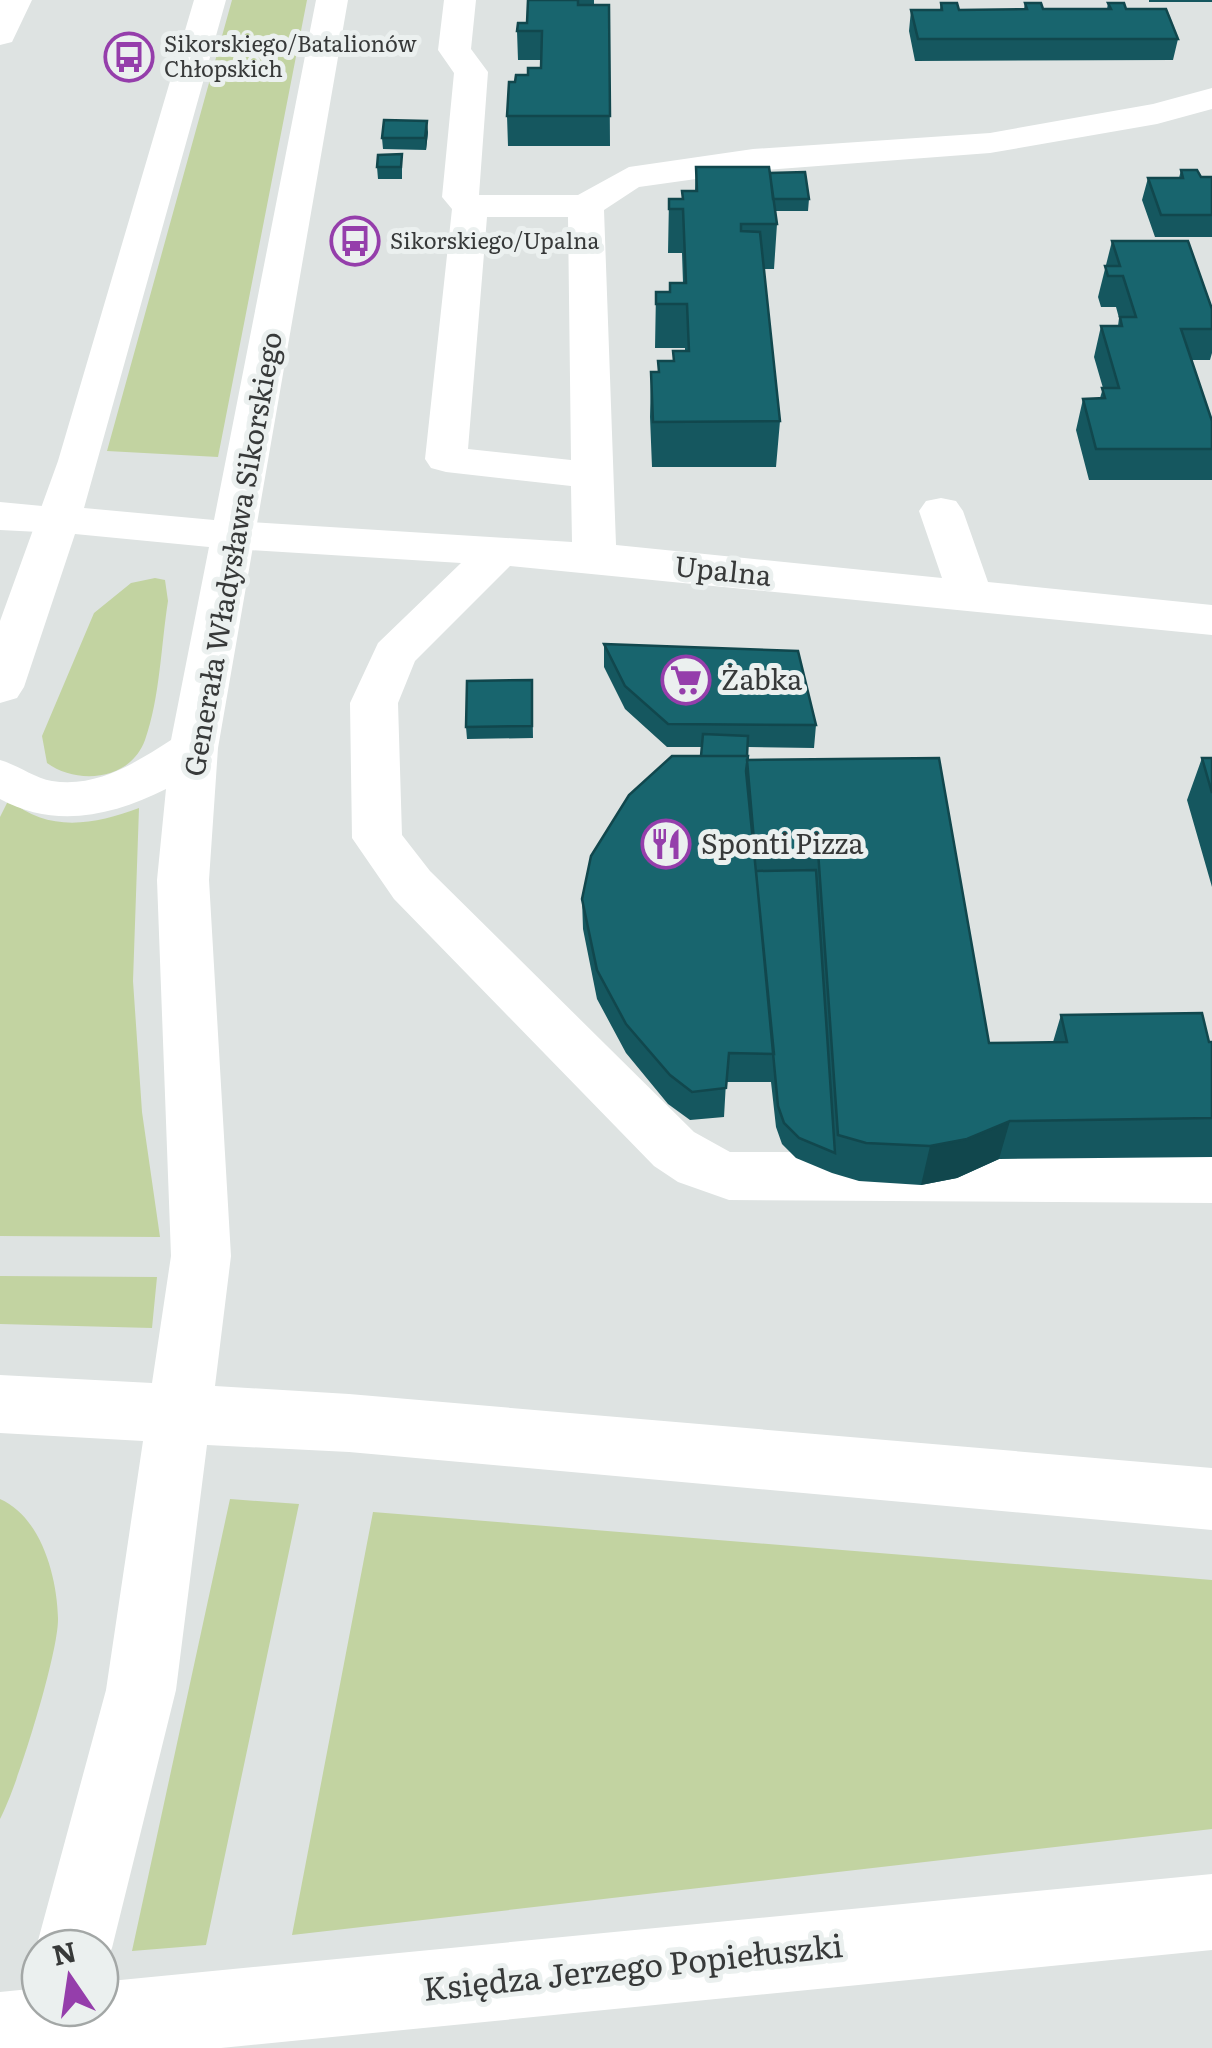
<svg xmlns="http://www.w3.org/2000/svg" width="1212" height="2048" font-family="Literata,serif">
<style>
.green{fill:#c2d3a1}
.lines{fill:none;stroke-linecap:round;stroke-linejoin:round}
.minor{fill:#fff;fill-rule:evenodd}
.major{fill:#fff;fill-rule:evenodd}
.wall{fill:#15575f}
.shaded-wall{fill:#11474d}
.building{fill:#18656e;stroke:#11474d;stroke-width:2.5}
.labels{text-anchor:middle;stroke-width:10;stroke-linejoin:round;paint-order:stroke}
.far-poi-label{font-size:22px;fill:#373939;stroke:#ebf0ef;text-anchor:start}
.street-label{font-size:28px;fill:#373939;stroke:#ebf0ef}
.poi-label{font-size:28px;fill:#373939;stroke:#ebf0ef;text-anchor:start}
.near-street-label{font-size:32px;fill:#373939;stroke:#ebf0ef}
</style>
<rect width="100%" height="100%" fill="#dee3e2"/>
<!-- green -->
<path class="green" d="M232 0H307L218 457 107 451Z
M155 578 165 580 168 601C161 645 160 698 145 740 130 781 77 785 47 763L42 736 94 613 131 583Z
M9 799C47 833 94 825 139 808L133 981 142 1112 160 1237 0 1236V817Z
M0 1276 157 1277 152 1328 0 1324Z
M0 1499C41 1517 57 1576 58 1618 59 1652 17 1788 0 1819Z
M230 1499 299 1504 206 1945 132 1951Z
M373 1512 1212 1580V1829L292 1935Z"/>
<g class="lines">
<!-- minor -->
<path class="minor" d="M0 0H32L12 42 0 45Z
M444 0H476L471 49 488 72 479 195H578L629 167 753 149 990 133 1153 104 1212 88V109L1157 124 990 153 753 171 639 187 604 210 616 545 942 578 919 511 926 501 941 498 956 501 963 511 988 582 1212 605V635L510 566 415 661 398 703 402 835 430 871 694 1132 730 1152 1212 1153V1203L729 1200 678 1182 654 1166 394 899 352 838 350 703 378 643 461 563 233 549 217 545 211 535 217 525 233 521 572 542 571 486 446 472 431 468 425 459 452 209 442 197 454 73 438 50ZM487 217H568L571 460 468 449Z
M0 502 74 509 81 519 74 529 59 533 0 530Z"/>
<!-- major -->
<path class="major" d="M194 0H226L84 508 214 520 316 0H348L218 748 209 880 231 1256 215 1386 349 1394 1212 1468V1530L349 1452 207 1445 176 1690 112 1948 100 1975V1948H40V1958L36 1948 106 1690 143 1441 0 1433V1375L152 1383 171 1256 157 880 166 789C112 816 55 829 0 799V760C18 765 34 778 52 781 97 788 135 763 171 740L209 547 75 534 24 687 17 698 0 703V621L58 461Z
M1212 1874V1950L221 2048H0V1992L40 1988V2008H100V1982Z"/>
</g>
<!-- wall -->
<path class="wall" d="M528 0H594V5H609L610 146H508L507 116 515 82 541 68V60H518L517 31 527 23Z
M1149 0H1212V2H1149Z
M941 3 959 10 1024 9 1025 3 1043 9H1107L1108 3 1126 9 1178 39 1173 60 915 61 909 31 911 10H940Z
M428 132 426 150 383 149 382 138Z
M402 154V179H378L377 167Z
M696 167 770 173 809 199 808 211H775L777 224 774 269H764L780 421 776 467H652L650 417 651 372H658V361H673V351H685V348H655L656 292H669L670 283H683L682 253H668L669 199H682L695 191Z
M1181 170 1201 177H1212V237H1155L1142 200 1148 178H1179Z
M1112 241 1212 309V353L1210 360H1191L1212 449V480H1089L1076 430 1083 399 1100 398 1103 388 1094 357 1101 326H1118L1119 318 1116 307H1101L1098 297Z
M604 644 816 725 814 748 748 747V760L989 1043 1053 1042 1061 1015 1212 1042V1157L999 1159 957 1178 921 1185 859 1181 832 1173 796 1158 782 1144 776 1127 771 1082H726L724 1117 690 1120 668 1104 626 1053 597 999 583 929 582 899 701 756 702 747H667L625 709 604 667Z
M532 680 533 738 467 739 466 727Z
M1202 758H1212V887L1187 800Z"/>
<!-- shaded-wall -->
<path class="shaded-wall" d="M427 121 428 132 426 150 425 138Z
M1010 1121 999 1159 957 1178 921 1185 930 1146Z"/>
<!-- building -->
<path class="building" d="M528 0H578V5H609L610 116H507L509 82H515L516 75H528V68H541L542 31H517L518 23H527Z
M941 3H957L959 10 1027 9 1025 3H1041L1043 9H1111L1108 3H1124L1126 9H1166L1178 39H918L911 10H942Z
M384 120 427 121 425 138H382Z
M402 154 401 167H377L378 155Z
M696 167H769L777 224H741V231L760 232 780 421 653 422 651 372H659L658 361H674L673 351H689L687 304H656V292H670V283H686L683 209H669V199H683L682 191H697Z
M1181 170H1197L1201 177H1212V215H1161L1148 178H1183Z
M805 172 809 199H773L770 173Z
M1112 241H1188L1212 309V329H1181L1212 421V449H1096L1083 399 1105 398 1102 388H1119L1101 326H1122L1120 317H1136L1123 276H1108L1105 266H1120Z
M604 644 798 651 816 725 668 724 625 686Z
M532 680V726L466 727 467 681Z
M703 734 748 736 747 756H701Z
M672 756H748L746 771 774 1054 729 1053 726 1088 692 1092 670 1075 626 1024 597 970 582 899 591 856 629 795Z
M939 758 989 1043 1067 1042 1061 1015 1202 1013 1209 1042H1212V1118L1010 1121 967 1139 930 1146 866 1143 838 1135 818 851 755 852 747 760Z
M1202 758H1212V793Z
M816 870 835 1153 799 1138 784 1123 778 1106 756 871Z"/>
<!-- icons -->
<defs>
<g id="bus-ring" transform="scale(2.5)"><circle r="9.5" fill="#ebf0ef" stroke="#953eab" stroke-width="1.5"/><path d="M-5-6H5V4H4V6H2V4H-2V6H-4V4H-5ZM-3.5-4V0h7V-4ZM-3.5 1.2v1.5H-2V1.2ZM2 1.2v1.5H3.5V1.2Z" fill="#953eab"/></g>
<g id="supermarket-ring" transform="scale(2.5)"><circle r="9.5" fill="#ebf0ef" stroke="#953eab" stroke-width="1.5"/><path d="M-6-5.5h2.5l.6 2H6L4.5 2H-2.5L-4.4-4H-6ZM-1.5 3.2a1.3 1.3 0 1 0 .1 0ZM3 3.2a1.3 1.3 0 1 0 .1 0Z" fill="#953eab"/></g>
<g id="restaurant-ring" transform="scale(2.5)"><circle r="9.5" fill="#ebf0ef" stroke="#953eab" stroke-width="1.5"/><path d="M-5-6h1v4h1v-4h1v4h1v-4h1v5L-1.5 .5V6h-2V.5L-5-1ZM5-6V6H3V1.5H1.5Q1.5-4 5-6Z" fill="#953eab"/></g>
</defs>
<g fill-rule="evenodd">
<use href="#bus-ring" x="129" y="57"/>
<use href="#bus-ring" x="355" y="241"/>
<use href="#supermarket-ring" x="686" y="680"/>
<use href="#restaurant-ring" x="666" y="844"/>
</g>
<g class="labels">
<!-- far-poi labels -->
<g class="far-poi-label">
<text x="164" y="52">Sikorskiego/Batalionów<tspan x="164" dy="25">Chłopskich</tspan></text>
<text x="390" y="249">Sikorskiego/Upalna</text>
</g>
<!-- street labels -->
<g class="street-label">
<text transform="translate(233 554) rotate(-80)" y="10">Generała Władysława Sikorskiego</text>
<text transform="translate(723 571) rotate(6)" y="10">Upalna</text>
</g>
<!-- poi labels -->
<g class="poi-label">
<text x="721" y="690">Żabka</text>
<text x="701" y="854">Sponti Pizza</text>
</g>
<!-- near-street labels -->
<g class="near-street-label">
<text transform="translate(633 1968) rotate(-6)" y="11">Księdza Jerzego Popiełuszki</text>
</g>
</g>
<!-- north arrow -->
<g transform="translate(70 1978) rotate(347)"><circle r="48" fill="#ebf0ef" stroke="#a3a7a6" stroke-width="2.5"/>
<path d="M0-8L18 38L0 25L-18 38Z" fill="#953eab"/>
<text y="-15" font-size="28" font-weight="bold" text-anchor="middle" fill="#373939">N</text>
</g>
</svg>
